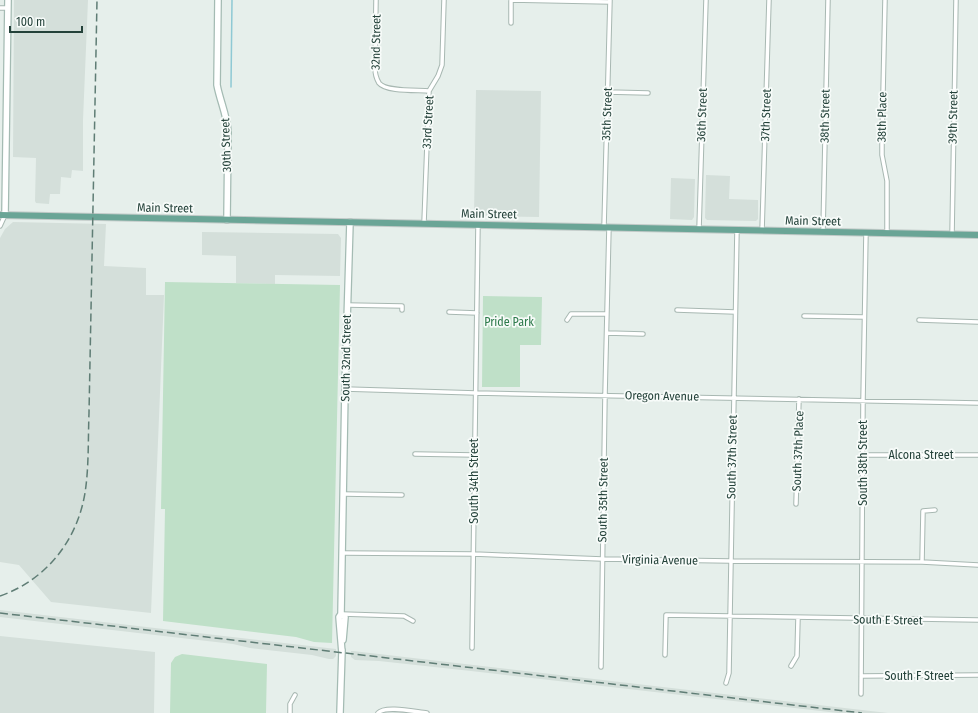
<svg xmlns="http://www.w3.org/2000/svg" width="978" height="713" font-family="'Fira Sans Condensed',sans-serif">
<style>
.built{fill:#d4dfda}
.green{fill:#bfe0c8}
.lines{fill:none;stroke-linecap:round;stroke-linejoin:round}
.stream{stroke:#8ec9d4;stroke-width:1.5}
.street-casing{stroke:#a8b8b2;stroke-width:5.5}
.secondary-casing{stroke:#a4bbb3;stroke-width:8}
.primary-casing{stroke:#c2cac8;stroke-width:8}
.street{stroke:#fff;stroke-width:3.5}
.secondary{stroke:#fff;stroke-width:5.5}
.primary{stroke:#6aa596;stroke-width:6}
.rail{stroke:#5f7d75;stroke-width:1.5;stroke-dasharray:8 4;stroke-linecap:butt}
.labels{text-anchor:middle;stroke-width:3.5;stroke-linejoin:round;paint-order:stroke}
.street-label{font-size:12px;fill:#24423a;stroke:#f7fbf9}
.park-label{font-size:12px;fill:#2d7a4b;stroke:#f7fbf9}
</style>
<rect width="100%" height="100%" fill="#e6efeb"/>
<!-- built -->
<path class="built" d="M14 0H88L83 120V171L72 170 71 178 61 177 60 194H50L49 204 36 203 35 201 36 158 13 157Z
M476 90 541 91 539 217 474 216Z
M706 175 730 176 729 199 758 200V219L756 221 707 220 705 218Z
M671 178 695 179 694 217 692 220 670 219Z
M13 222 106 224 104 266 146 268V295H164L151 613 51 602 19 565 0 562V238L5 229Z
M202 232 338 234 341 238 340 276 275 275V284L236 283V256L202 255Z
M0 610 336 649V656L333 659H329L312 655 250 648 233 644 0 617Z
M0 636 155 652 154 713H0Z
M351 651H353L888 713H838L471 671 379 661 355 660 351 657Z"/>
<!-- green -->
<path class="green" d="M165 282 340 285 332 643 314 642 296 637 163 621 165 509H161Z
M483 296 542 297 541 345H520V387H482Z
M182 654 267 664 266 713H170L171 663 175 657Z"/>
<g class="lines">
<!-- stream -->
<path class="stream" d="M231 87 232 0"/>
<!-- street casing -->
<g class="street-casing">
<path id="street" d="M376 0 375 68C375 73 376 78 379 83 386 92 417 90 429 91
M511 0 610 2
M885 0 882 141V155L887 181V233
M0 8H8
M511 23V0
M607 92 648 93
M424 223 429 91 438 76 442 65 444 0
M0 226 5 215
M604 227 610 0
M699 229 706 0
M762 231 769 0
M823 232 828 0
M952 235 956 0
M347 305 402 306V310
M677 310 735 312
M449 312 477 313
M804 316 864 317
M567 320 571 314H606
M919 320 978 322
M607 333 643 334
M345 389 476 393 978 403
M415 454 474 455
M863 455H978
M344 494 402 495
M796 504 799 399
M343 553 474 554 602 559 730 561 922 562 978 565
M922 562 923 511 935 510
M342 614 404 616 413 621
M472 648 478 225
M665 655 666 615 978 620
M791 666 797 656 798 618
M601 667 605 395 609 227
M861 676 978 675
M726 683 729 673 737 230
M861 694 863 401 866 233
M290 713V704L295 695
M378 713C385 705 416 712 427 713"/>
</g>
<!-- secondary casing -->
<g class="secondary-casing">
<path id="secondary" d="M218 0 217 85C220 101 227 115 228 132L227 220
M5 215 8 0
M341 614 345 617 343 640
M342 653 339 617 341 614 345 389 350 222
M340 713 342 650"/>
</g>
<!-- primary casing -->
<g class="primary-casing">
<path id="primary" d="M0 215 978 235"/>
</g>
<!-- street -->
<use href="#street" class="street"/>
<!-- secondary -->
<use href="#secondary" class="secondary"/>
<!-- primary -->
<use href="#primary" class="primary"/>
<!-- rail -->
<path class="rail" d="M0 596C46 580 77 541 85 493 89 467 88 440 89 413L97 0
M0 613 862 713"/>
</g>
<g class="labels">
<!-- street labels -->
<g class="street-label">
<text transform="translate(376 42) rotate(-89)" y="4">32nd Street</text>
<text transform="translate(607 114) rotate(-88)" y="4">35th Street</text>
<text transform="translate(702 115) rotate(-88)" y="4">36th Street</text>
<text transform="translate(766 115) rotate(-88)" y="4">37th Street</text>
<text transform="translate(825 116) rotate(-89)" y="4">38th Street</text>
<text transform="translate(882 117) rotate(-89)" y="4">38th Place</text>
<text transform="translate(953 117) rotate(-89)" y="4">39th Street</text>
<text transform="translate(428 122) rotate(-87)" y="4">33rd Street</text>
<text transform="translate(226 145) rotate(-92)" y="4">30th Street</text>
<text transform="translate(165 208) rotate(1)" y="4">Main Street</text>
<text transform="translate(489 214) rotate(1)" y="4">Main Street</text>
<text transform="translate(813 221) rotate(1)" y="4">Main Street</text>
<text transform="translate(346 358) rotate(-89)" y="4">South 32nd Street</text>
<text transform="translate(662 396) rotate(1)" y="4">Oregon Avenue</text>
<text transform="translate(798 451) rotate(-88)" y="4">South 37th Place</text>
<text x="921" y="459">Alcona Street</text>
<text transform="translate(732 457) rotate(-89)" y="4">South 37th Street</text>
<text transform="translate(863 463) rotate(-90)" y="4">South 38th Street</text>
<text transform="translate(474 481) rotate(-90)" y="4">South 34th Street</text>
<text transform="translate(603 500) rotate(-89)" y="4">South 35th Street</text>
<text transform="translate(660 560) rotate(1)" y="4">Virginia Avenue</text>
<text transform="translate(888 620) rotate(1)" y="4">South E Street</text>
<text x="919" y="680">South F Street</text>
</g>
<!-- park labels -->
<g class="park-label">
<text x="509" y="326">Pride Park</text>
</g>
</g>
<!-- scale -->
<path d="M10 26v6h72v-6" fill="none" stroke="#24423a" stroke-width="2"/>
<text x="16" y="26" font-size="12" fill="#24423a" stroke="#f7fbf9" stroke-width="3" paint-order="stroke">100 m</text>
</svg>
